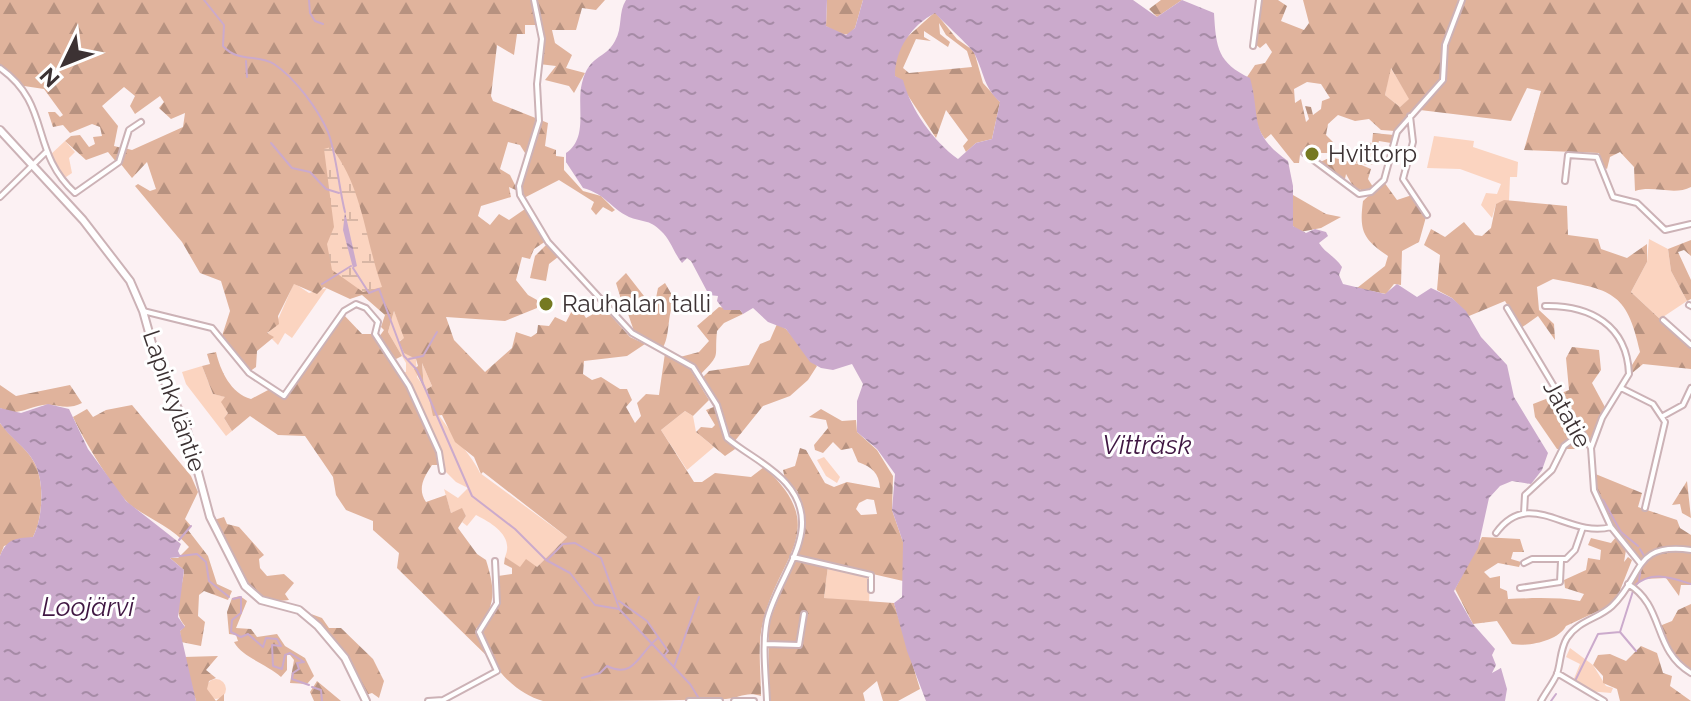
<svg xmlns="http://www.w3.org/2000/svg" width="1691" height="701" font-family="Raleway,sans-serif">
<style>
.green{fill:#fbd4c0}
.forest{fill:url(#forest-firs);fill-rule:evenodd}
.wetland{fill:url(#wetland-marsh)}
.water{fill:url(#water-ripples);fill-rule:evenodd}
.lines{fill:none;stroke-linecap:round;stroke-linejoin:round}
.stream{stroke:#cbaacc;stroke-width:2}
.minor-casing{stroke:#ccb2b6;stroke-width:8}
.major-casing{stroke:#ccb2b6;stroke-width:10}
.minor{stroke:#fff;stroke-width:4}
.major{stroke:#fff;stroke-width:6}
.poi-dot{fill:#757921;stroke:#fff;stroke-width:3}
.labels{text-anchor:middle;stroke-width:6;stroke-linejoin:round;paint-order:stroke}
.poi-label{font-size:24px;fill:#3c3233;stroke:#fff;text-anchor:start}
.street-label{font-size:24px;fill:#3c3233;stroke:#fff}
.water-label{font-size:26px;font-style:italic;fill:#3f1642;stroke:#fff}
</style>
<defs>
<pattern id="forest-firs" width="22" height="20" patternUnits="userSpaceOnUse" patternTransform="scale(2)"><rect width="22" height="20" fill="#e0b39c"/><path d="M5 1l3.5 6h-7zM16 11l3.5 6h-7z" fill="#b79280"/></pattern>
<pattern id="wetland-marsh" width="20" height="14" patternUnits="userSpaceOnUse" patternTransform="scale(2)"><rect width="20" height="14" fill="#fbd4c0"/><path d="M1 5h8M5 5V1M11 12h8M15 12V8" fill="none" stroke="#d8b6a5"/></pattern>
<pattern id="water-ripples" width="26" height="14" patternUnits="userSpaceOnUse" patternTransform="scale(2)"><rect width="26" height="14" fill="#cbaacc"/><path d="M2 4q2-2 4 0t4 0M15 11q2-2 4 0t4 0" fill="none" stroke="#a68ba6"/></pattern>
</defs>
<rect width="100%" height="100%" fill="#fcf1f3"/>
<!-- green -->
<path class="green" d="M1390 67 1410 99 1400 107 1385 95Z
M1434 136 1474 141 1473 147 1518 162 1517 177H1510L1509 201 1496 204 1492 218 1481 205 1486 193 1497 194 1501 184 1460 169 1427 168Z
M65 141 75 152 69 158 72 173 63 179 49 156Z
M1649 239 1668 249 1671 271 1687 301 1660 319 1631 292 1647 262Z
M294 283 309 293 327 288 292 338 285 333 278 345 267 334 276 324Z
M394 311 405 338 399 341 416 359 417 377 424 387 422 363 432 386 427 389C427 409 472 453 480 473L567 537 537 567 520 568 505 557C514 537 494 524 476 515L467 526 462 522 466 516 462 509 451 513 444 489 458 498 468 488 456 482 442 468 441 452 401 372H406V363L388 332Z
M202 366 213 394 226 397 228 413 224 418 232 431 226 436 186 384 182 372Z
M685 411 693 416 696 432 714 447 687 470 661 430Z
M824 457 840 477 837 483 826 476 817 460Z
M828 566 870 576 869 604 824 598Z
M1570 648 1593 665 1606 686 1613 688 1611 693 1588 691 1573 681 1580 664 1566 657Z
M206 689a10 10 0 1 1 20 0a10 10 0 1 1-20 0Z"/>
<!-- forest -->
<path class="forest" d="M0 0H605L596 10 582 8 576 30H552L555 43 572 55 566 68 585 73 574 93 569 86 545 80 556 66 539 64V25H525V34H517L514 55 497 45 491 96 493 101 548 123 545 146 556 150V156L564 157V170L583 191 601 196 615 210 612 212 603 207 596 215 591 209 594 202 559 180 522 199 519 191 525 153 520 145 508 142 500 169 510 175 518 191 509 187 511 197 481 206 478 216 490 225 499 214 509 220 525 209 546 241 534 249 530 259 522 257 516 280 528 295 537 300V308L505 321 446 317 454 340 485 372 512 348 516 332 531 337 537 333 538 325 549 326 555 317 566 322 576 303 586 318 604 308 630 337 645 344 627 356 584 361 583 374 592 380 601 377 620 389H627L632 400 626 407 635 423 641 416 637 403 646 394 659 395 665 353 687 364 709 400 693 416 685 411 661 430 694 482H702L715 473 751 477 764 467C832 529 779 555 763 622 757 644 761 673 761 696 746 691 740 698 726 699 680 700 633 701 586 701 573 701 556 701 543 701 512 692 482 659 481 626L497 607 498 576 512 574V568L504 564 505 557 520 567 526 559 537 567 567 537 483 472 481 474 474 457 455 442 442 415 433 416 427 389 432 386 422 363 424 388 414 369 418 366 416 359 404 353 399 342 404 338 394 311 388 332 402 356 396 359 379 337 384 330 381 327 385 315 362 295 350 299 324 287 317 294 294 284 278 316 279 324 267 333 274 337 257 351 256 367 249 372 222 336 230 311 221 281 200 273 182 242 135 186 138 184 150 191 156 189 147 162 132 178 120 163 124 148 132 150 183 127 185 113 171 119 159 108 164 102 160 96 135 114 130 106 135 96 124 87 102 106 118 126 114 146 122 148 117 163 108 152 86 160 65 141 71 136 80 135 89 147 95 144 93 137 102 136 100 127 92 124 70 133 63 125 53 127 48 112H55L60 117 63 115 44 89 24 86 0 66Z
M827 0H863L855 28 849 34 840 35 826 26Z
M1161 0H1182L1157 17 1149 9Z
M1260 0H1278L1287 6 1281 21 1304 30 1309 23 1303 0H1458L1439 82 1395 131 1381 130 1369 119 1355 121 1338 115 1328 124 1326 135 1333 142 1336 153H1321L1314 145 1300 155 1299 163H1294L1271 134 1265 139C1251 121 1256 98 1247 77L1255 65 1265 63 1272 52 1266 43 1260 48 1255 44ZM1391 68 1409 99 1400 107 1385 95ZM1307 82 1321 84 1330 98 1322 101 1321 109 1313 115 1311 107 1305 106 1309 119 1306 122 1301 99 1295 103 1294 89Z
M1464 0H1691V187C1674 196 1654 185 1635 191L1634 167 1620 152 1610 157 1607 169 1602 166 1599 153 1524 150 1541 91 1527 88 1511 121 1420 110 1445 79 1447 48Z
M935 12 957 39 974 51 983 83 1000 102 992 139 976 143 966 152 963 146 968 140 946 110 936 138 895 76V56L904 40ZM939 23 946 35 967 51 972 67 909 73 903 68 916 39 931 41 924 37V31L948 47 950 42 940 34Z
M1373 133 1394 135 1391 143 1379 141 1375 151 1358 146 1363 142 1372 143Z
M1359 151 1375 154 1372 165 1359 164 1371 169 1368 179 1373 187 1365 191 1354 188 1346 174 1345 179 1341 178 1316 164 1331 157 1358 164 1348 158 1350 153Z
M1384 182 1397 200 1412 195 1426 217 1419 242 1402 251 1401 285 1394 284 1386 294 1357 288 1385 266 1388 256C1363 239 1359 231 1363 201Z
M1293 195 1326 214 1341 217 1321 228 1300 232 1293 226Z
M1504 200 1567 206 1568 235 1598 239 1601 249 1627 258 1647 244V262L1631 292 1691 348V369L1643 364 1631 374 1629 370 1640 352C1627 290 1610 290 1553 279L1537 287 1539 310 1554 324 1555 340 1538 316 1521 328 1505 301 1469 316 1452 298 1437 290 1440 255 1424 245 1431 229 1445 237 1464 222 1475 235 1482 236 1491 228 1496 204Z
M1691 240V256L1684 250 1678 252 1691 280V299L1687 301 1671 271 1668 249Z
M548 243 558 257 549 264 546 281 530 278 535 256Z
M626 273 644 296 624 309 616 283Z
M665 283 675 300C666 316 671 336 662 349L635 334 627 311 640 302 649 307 655 303 658 288Z
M719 307 740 310 743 314 724 323 717 331C714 360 722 352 700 375L680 357 699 352 709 341 697 326Z
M343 314 362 334H374L405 379 438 452 440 465H432C424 477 417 489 426 502L446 495 451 513 462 508 466 516 458 528 477 554 486 560C495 589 497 607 476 629L492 661 397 568 399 553 373 530V521L346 510 336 495 333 477 305 436 278 435 250 416 232 431 224 418 228 413 221 402 225 397 213 394 202 366 210 364 207 354 216 352C220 370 231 394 251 399L270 389 284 398Z
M777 324 786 329 817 366 808 380 790 396 763 406 734 442C727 436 711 392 702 378L709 371 749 365 760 344 770 340Z
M1572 347 1599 350 1601 370 1592 383 1606 409 1588 448 1581 445 1577 449H1557L1535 417 1533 404 1569 390 1566 358Z
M0 385 16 396 70 385 82 403C64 412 55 401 38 406 22 410 16 416 0 408Z
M132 405 191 476 198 492 185 519 191 526 188 530 208 556 217 584 232 591 228 600 204 591 199 595 198 616 205 622 201 646 181 642 180 631 185 626C170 609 183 590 184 570L170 558H178L189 547C173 528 152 520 133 507 116 495 82 437 73 417L87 409 93 417 106 410Z
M716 406 723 434 738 447 725 456 696 432 701 427 712 428 715 425 706 410Z
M821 409 842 421 856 420 857 432 877 450 893 476 892 510 903 542V581L795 556C807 533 807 518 795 494L798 492 785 479 783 470 795 466 800 448 806 450 825 483 834 487 847 482 880 488C879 473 872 467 858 462L852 448 841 450 833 442 823 453 815 450 814 445 828 428 826 420 809 417ZM867 499 874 500 877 514 861 515 856 509 859 503Z
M0 423C10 437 26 447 34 462 45 481 43 518 33 537L4 546 0 556Z
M1593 473 1642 493 1638 507 1677 520 1680 528 1691 535V547H1661L1639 560C1619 535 1595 506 1593 473Z
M1687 481 1691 518 1682 513 1680 504 1672 505Z
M224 517 227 524 239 527 264 555 259 559 260 568 267 576 284 574 294 583 285 594 289 600C245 608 230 552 214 520Z
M1482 537 1520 539 1524 552H1513L1511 559 1521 562 1519 567 1498 563 1484 572 1490 578 1500 576V588L1507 591 1508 599C1532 598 1557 597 1580 601L1584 594 1565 588 1564 580 1586 570 1588 558 1600 560 1601 550 1588 545 1591 538 1611 543 1616 537 1626 550 1624 562 1628 557 1632 560 1619 593 1609 606 1566 626C1558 641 1528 647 1512 644L1497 621 1473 624 1455 589Z
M1666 549 1691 551V585H1681L1679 596 1666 578 1644 579 1635 587 1630 585 1647 558Z
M794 559 828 566 824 598 894 603 920 689 898 701H883L877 681 863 693 865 701H768L769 622Z
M240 596 247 601 236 628 251 629 257 637 277 634 285 646 305 658 314 676 307 684 290 683 294 660 290 655H287V670L281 677C267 664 243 658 234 642L238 641 236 635 229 634 227 612 232 598Z
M1691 604V674L1671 660 1657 627 1672 621 1678 610Z
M311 614 322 618 329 628H341L373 659 384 681 379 698 372 693 366 695 346 656Z
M1641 646 1657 653 1663 673 1672 676 1670 686 1691 701H1620L1617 689 1603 683V676L1593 665 1598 655 1610 654 1626 661Z
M218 656 206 670 216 678 209 681 207 689 216 701 224 694V701H196L184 657Z
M317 681 341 701H314L310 692Z"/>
<!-- wetland -->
<path class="wetland" d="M331 147C363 187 365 240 382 287L363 292 332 270 327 244 334 227 324 149Z"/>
<!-- water -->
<path class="water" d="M626 0H827L826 26 846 35 855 28 863 0H1133L1157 17 1182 0 1214 13C1216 48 1218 63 1250 78 1261 118 1248 133 1288 161L1293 186V226L1306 233 1315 229 1326 232 1328 236 1319 243C1325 253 1335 256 1342 267L1339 275 1343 284 1385 294 1397 284 1417 297 1431 288 1452 298 1466 311 1481 337 1507 365 1514 397 1548 453 1542 470 1531 484 1512 481 1500 486 1489 498 1478 548 1454 591 1473 624 1495 649 1492 655 1496 665 1492 673 1501 668 1507 689 1505 701H926L907 651 894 603 902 597 903 542 892 510 895 474 877 449 857 432V401L863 384 852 364 833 370 821 368 810 362 786 329 768 322 753 308 743 314 740 310H724L717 301 718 296 709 295 691 261 687 258 682 263C674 253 670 239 661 231 650 219 640 222 629 217 609 207 607 195 583 188L566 162V153C589 138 576 105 582 83 589 54 605 60 615 41 623 27 618 12 626 0ZM935 13C942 21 971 47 974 53 984 71 983 87 1000 102L992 139 976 143 958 159C933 141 911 110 903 80L895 76C895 49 912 25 935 13Z
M345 212 357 266 353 268 343 230Z
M48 404 69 409 88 449 126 501 181 544 178 551 181 557 170 558 184 570 178 617 185 627 180 631 196 701H0V556C7 539 15 538 33 537 43 518 45 481 34 462 26 447 9 437 0 423V408L21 413Z"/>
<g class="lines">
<!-- stream -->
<path class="stream" d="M204 0 224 25 223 46C238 63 258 54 274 64 295 78 318 109 328 132 336 152 339 189 345 212
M309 0 310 13 315 21 323 24
M246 61 247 77
M271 143 292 168 310 172 326 189 339 193
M353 268 369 293 379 289 404 356 417 370 472 496 515 529 546 560 570 573 595 605 619 609 690 684 698 697
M322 284 351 266
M409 359 423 356 437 332
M1603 500 1621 532 1638 546
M179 540 191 526
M1640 549 1644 556
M180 556 197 554 206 562 209 581 229 597
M547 560 563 544 575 543 601 558 619 608
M1639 580 1641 567
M1634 586C1652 570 1671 578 1691 584
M1633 591 1620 632 1636 651
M233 599 241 597V613L232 620 231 632 241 637 248 634 263 647 266 638 277 639 281 646 272 645 273 666 282 669 285 655 290 653 304 662 297 663 299 669 293 673 292 679 309 685
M619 601 647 621 668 651 664 656
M674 667 699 597
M582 678 600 673 607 666C635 680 640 651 658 638
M1575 681 1598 634 1620 632
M312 687 321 690 322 701
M1551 701 1556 694"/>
<!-- minor casing -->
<g class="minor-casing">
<path id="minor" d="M534 0 542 39 537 84 539 121 519 186 520 195 548 242 632 333 693 367 717 405 727 438C746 454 769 464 786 483 827 529 778 574 767 620 762 645 766 676 767 701
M1253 46 1259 0
M0 68C52 105 29 151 75 193L119 162 129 130 141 122
M1410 116 1413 142 1403 179 1427 215
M1304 153 1359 194 1371 192 1384 180 1397 132 1443 80 1445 45 1462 0
M1565 181 1568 155 1597 157 1613 197 1637 203 1665 230 1691 224
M0 197 46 152
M1689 305 1691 306
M1545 306C1590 305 1627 325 1629 374L1602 418 1591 448
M1507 308 1591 448 1594 490 1611 527 1640 563
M143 311 212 328 249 373 284 396 344 311 356 304 366 308 378 322 375 334 409 386 439 452 442 471
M1663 320 1691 345
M1621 388 1653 404 1665 422 1645 508
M1663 416 1683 405 1691 388
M1524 513 1525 495 1552 470 1564 446 1581 433
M1496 533C1530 486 1568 539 1611 527
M793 557 871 575V590
M1524 563 1532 559H1566L1575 550 1582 530
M1628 584C1665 606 1652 650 1691 673
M1520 588 1560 582 1561 561
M766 644 799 645 804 614
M1557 673 1604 701
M443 700 497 671 479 632 497 603 495 561
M428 701 443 700
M689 701H720
M734 701H754
M1541 701C1546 692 1553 683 1557 674 1561 662 1560 649 1567 638 1579 620 1598 619 1612 606 1644 576 1632 542 1691 550"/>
</g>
<!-- major casing -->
<g class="major-casing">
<path id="major" d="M0 130 83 220 130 281 143 311 160 372 185 423 210 517 245 586 261 600 299 610 318 626 345 658 366 701"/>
</g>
<!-- minor -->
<use href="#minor" class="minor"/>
<!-- major -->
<use href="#major" class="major"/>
</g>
<!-- markers -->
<g class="poi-dot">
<circle cx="1312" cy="154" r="8"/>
<circle cx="546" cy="304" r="8"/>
</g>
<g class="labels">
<!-- poi labels -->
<g class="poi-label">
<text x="1328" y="162">Hvittorp</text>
<text x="562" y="312">Rauhalan talli</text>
</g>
<!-- street labels -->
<g class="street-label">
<text transform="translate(174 401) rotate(71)" y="8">Lapinkyläntie</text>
<text transform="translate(1567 414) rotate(61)" y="8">Jatatie</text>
</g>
<!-- water labels -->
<g class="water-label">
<text x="1147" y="454">Vitträsk</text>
<text x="88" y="616">Loojärvi</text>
</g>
</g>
<!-- north arrow -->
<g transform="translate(64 64) rotate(227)" stroke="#ffffff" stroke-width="6" paint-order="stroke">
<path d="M0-6L14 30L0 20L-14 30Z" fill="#3c3233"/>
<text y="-12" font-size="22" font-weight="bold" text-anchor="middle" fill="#3c3233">N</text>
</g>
</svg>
